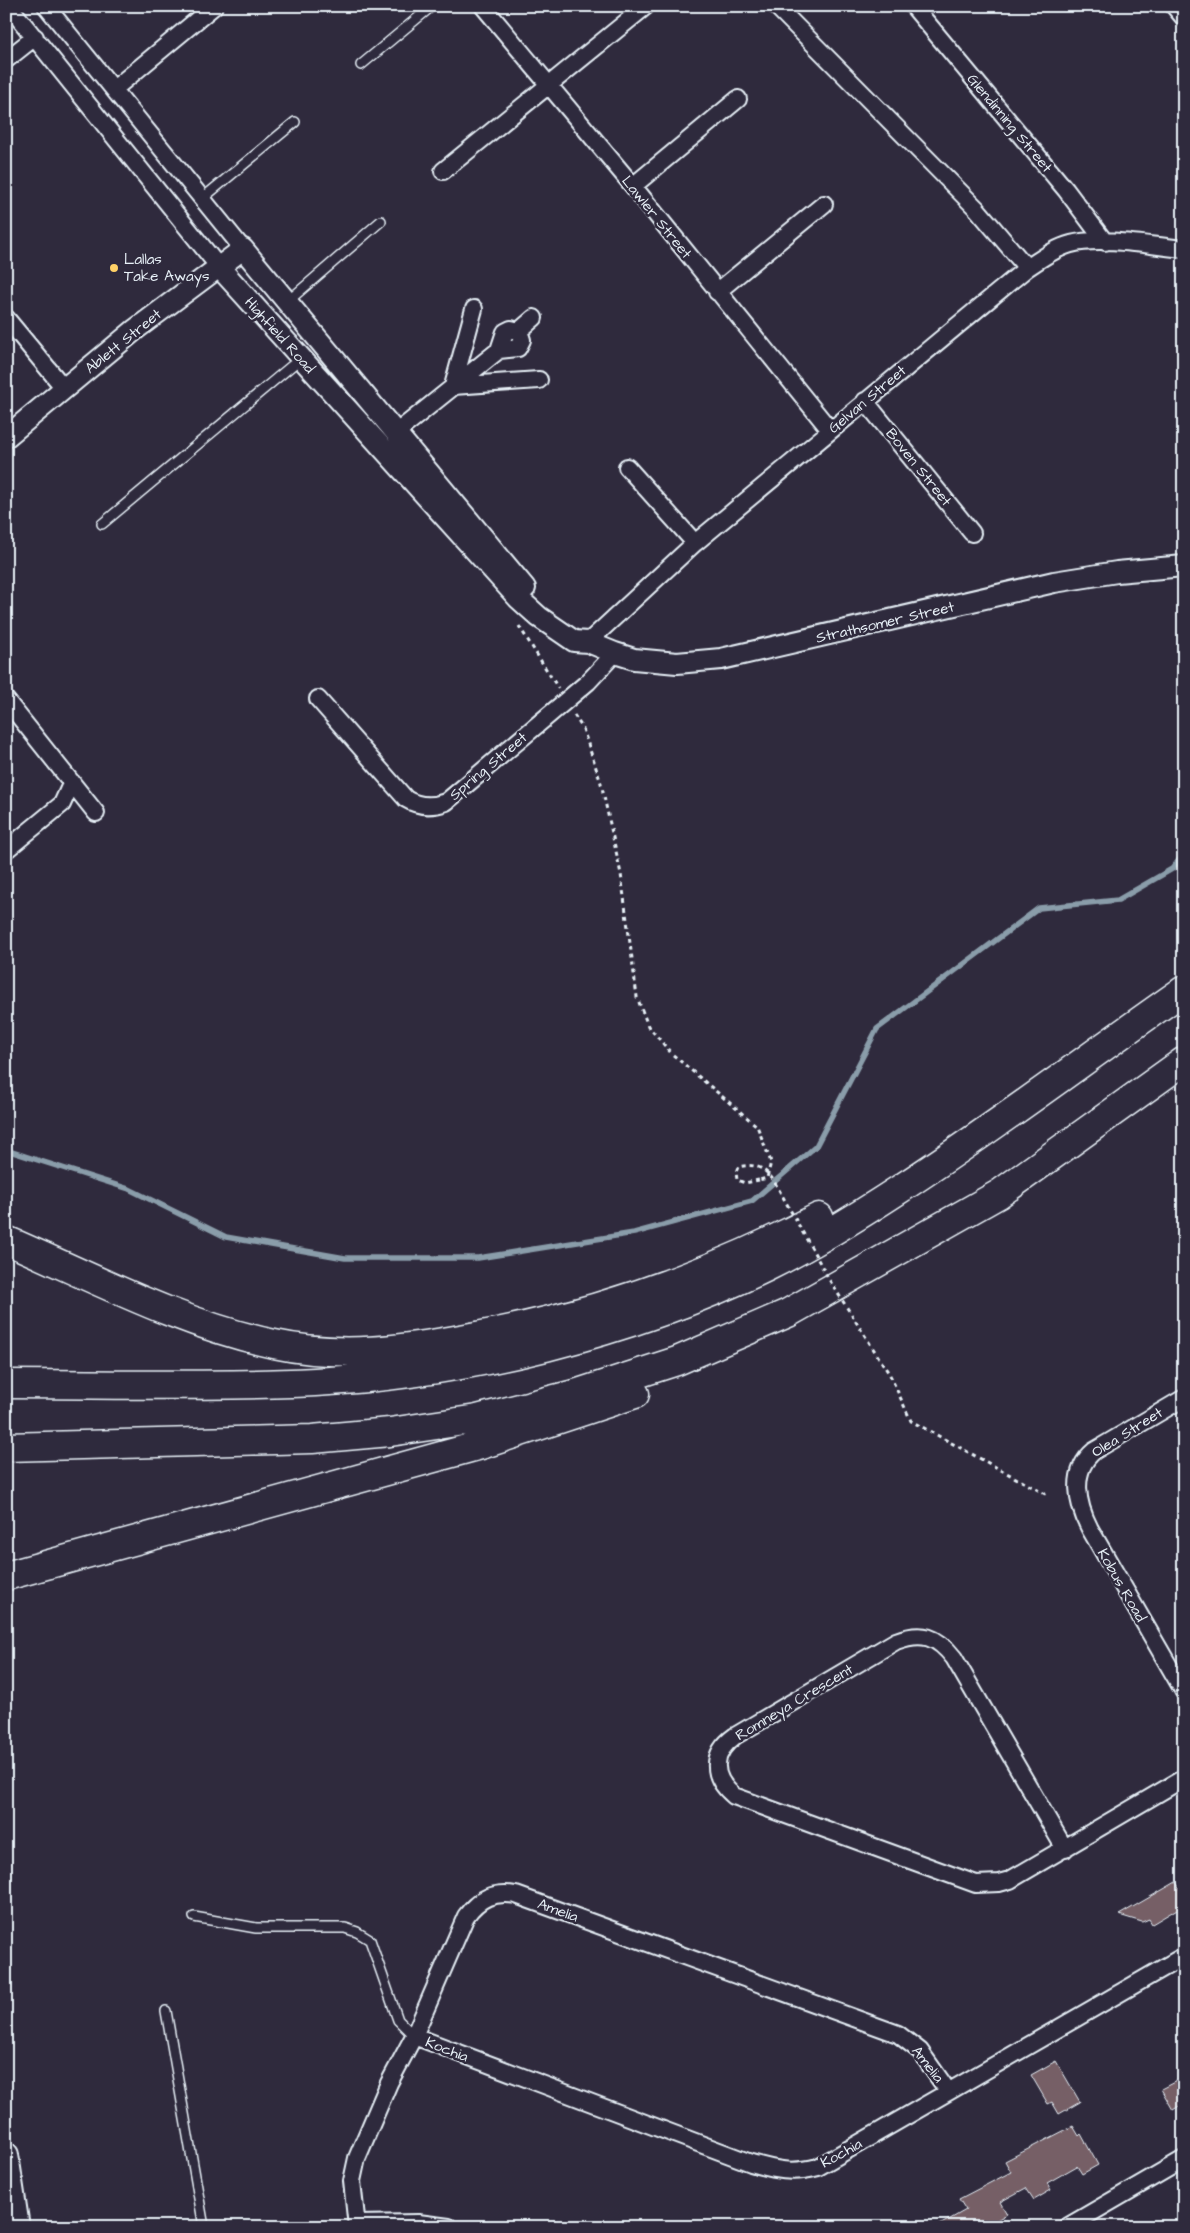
<svg xmlns="http://www.w3.org/2000/svg" width="1190" height="2233" font-family="'Architects Daughter',sans-serif">
<style>
.lines{fill:none;stroke-linecap:round;stroke-linejoin:round}
.stream{stroke:#8a9daa;stroke-width:5.5}
.building{fill:#765f66;stroke:#e8f1f8}
.service-casing{stroke:#e8f1f8;stroke-width:12}
.minor-casing{stroke:#e8f1f8;stroke-width:20}
.tertiary-casing{stroke:#e8f1f8;stroke-width:24}
.secondary-casing{stroke:#e8f1f8;stroke-width:28}
.motorway-casing{stroke:#e8f1f8;stroke-width:31}
.path{stroke:#e8f1f8;stroke-width:3;stroke-dasharray:4 4;stroke-linecap:butt}
.service{stroke:#2f2a3d;stroke-width:9}
.minor{stroke:#2f2a3d;stroke-width:16}
.tertiary{stroke:#2f2a3d;stroke-width:20}
.secondary{stroke:#2f2a3d;stroke-width:24}
.motorway{stroke:#2f2a3d;stroke-width:28}
.path-bridge{stroke:#e8f1f8;stroke-width:3;stroke-dasharray:4 4;stroke-linecap:butt}
.poi-dot{fill:#ffd166;stroke:#2f2a3d;stroke-width:2}
.labels{text-anchor:middle;stroke-width:5;stroke-linejoin:round;paint-order:stroke}
.street-label{font-size:15px;fill:#e8f1f8;stroke:#2f2a3d}
.poi-label{font-size:15px;fill:#e8f1f8;stroke:#2f2a3d;text-anchor:start}
</style>
<rect width="100%" height="100%" fill="#2f2a3d"/>
<filter id="ink" filterUnits="userSpaceOnUse"><feTurbulence type="fractalNoise" baseFrequency=".02" numOctaves="2"/><feDisplacementMap in="SourceGraphic" scale="10" xChannelSelector="R" yChannelSelector="G"/><feConvolveMatrix kernelMatrix="1 2 1 2 8 2 1 2 1" color-interpolation-filters="sRGB"/></filter>
<g filter="url(#ink)">
<g class="lines">
<!-- stream -->
<path class="stream" d="M6 1150 129 1189 226 1237 345 1258H478L634 1233 752 1201 816 1146 877 1029 1039 908 1118 900 1172 869 1184 854"/>
</g>
<!-- building -->
<path class="building" d="M1176 1882 1184 1897V1905L1152 1924 1149 1919 1142 1922 1119 1915Z
M1056 2061 1080 2102 1059 2114 1052 2102 1048 2104 1031 2075Z
M1184 2077V2103L1173 2110 1161 2089Z
M1073 2126 1079 2136 1081 2134 1098 2165 1082 2174 1077 2166 1047 2183 1051 2190 1034 2200 1026 2188 1000 2202 1007 2214 985 2227H936L966 2210 959 2199 1011 2172 1005 2161Z"/>
<g class="lines">
<!-- service casing -->
<g class="service-casing">
<path id="service" d="M361 65 432 6
M203 198 295 122
M287 302 381 221
M102 524 301 358
M194 1917 256 1928H345L357 1932 370 1940 398 2020 414 2036
M166 2011 204 2227"/>
</g>
<!-- minor casing -->
<g class="minor-casing">
<path id="minor" d="M9 6 218 266
M46 6 243 249
M483 6 633 186 830 430
M776 6 977 209 1027 268
M913 6 1066 190 1105 242
M1174 6 1184 18
M6 60 35 37
M114 89 214 6
M443 171 646 6
M633 186 738 99
M717 292 824 204
M474 309 453 386 539 380
M6 318 64 388
M499 350 518 348 522 340 519 331
M865 401 972 533
M397 432 499 350 505 332 511 329 519 331 534 318
M627 467 695 543
M588 642 695 543 1027 268C1041 259 1055 248 1071 244 1100 236 1153 246 1184 249
M318 699 406 799C419 807 432 807 446 802L588 682 615 653
M6 700 96 813
M6 850 62 804 72 782
M1184 1398 1094 1451C1070 1471 1077 1504 1090 1529L1184 1692
M1065 1849 954 1658C937 1636 922 1631 896 1641L735 1736C711 1753 711 1777 734 1796L976 1884 999 1883 1010 1880 1184 1778
M414 2036 751 2163C776 2170 792 2174 818 2167L1184 1956
M356 2224 418 2223 449 2227
M357 2227 352 2181 357 2158 389 2083 414 2036 466 1916C479 1898 494 1891 516 1895L898 2034 920 2051 948 2091
M1067 2227 1184 2159"/>
</g>
<!-- tertiary casing -->
<g class="tertiary-casing">
<path id="tertiary" d="M218 266 518 598 539 617 574 641 588 642 615 653 634 659 677 663 721 659 1054 582 1117 572 1184 566
M6 437 136 329 243 249 525 588"/>
</g>
<!-- secondary casing -->
<g class="secondary-casing">
<path id="secondary" d="M6 2155 17 2227"/>
</g>
<!-- motorway casing -->
<g class="motorway-casing">
<path id="motorway" d="M6 1240C94 1278 180 1324 274 1344 339 1358 402 1350 466 1338 591 1316 706 1276 819 1217
M6 1384C109 1384 212 1387 315 1382 467 1374 630 1334 767 1267 812 1245 857 1217 900 1189 997 1126 1089 1056 1184 990
M6 1447 312 1439 390 1432 477 1419 578 1393 677 1361 788 1313 999 1194 1184 1061
M6 1576 481 1445 635 1394"/>
</g>
<!-- path -->
<path class="path" d="M519 626 558 688
M574 715 583 729 601 783 621 874 637 997 648 1026 672 1054 757 1126 771 1162 767 1178 759 1180
M890 1375 911 1421 1049 1496"/>
<!-- service -->
<use href="#service" class="service"/>
<!-- minor -->
<use href="#minor" class="minor"/>
<!-- tertiary -->
<use href="#tertiary" class="tertiary"/>
<!-- secondary -->
<use href="#secondary" class="secondary"/>
<!-- motorway -->
<use href="#motorway" class="motorway"/>
<!-- path-bridge -->
<path class="path-bridge" d="M759 1180 745 1183 737 1180 736 1172 738 1167C755 1163 764 1167 774 1181L830 1281 890 1375"/>
</g>
</g>
<!-- markers -->
<circle class="poi-dot" cx="114" cy="268" r="5"/>
<g class="labels">
<!-- street labels -->
<g class="street-label">
<text transform="translate(1010 123) rotate(50)" y="5">Glendinning Street</text>
<text transform="translate(657 217) rotate(51)" y="5">Lawler Street</text>
<text transform="translate(280 335) rotate(48)" y="5">Highfield Road</text>
<text transform="translate(123 341) rotate(-39)" y="5">Ablett Street</text>
<text transform="translate(867 399) rotate(-40)" y="5">Gelvan Street</text>
<text transform="translate(919 467) rotate(51)" y="5">Boven Street</text>
<text transform="translate(885 622) rotate(-13)" y="5">Strathsomer Street</text>
<text transform="translate(488 766) rotate(-40)" y="5">Spring Street</text>
<text transform="translate(1127 1432) rotate(-32)" y="5">Olea Street</text>
<text transform="translate(1122 1585) rotate(60)" y="5">Kobus Road</text>
<text transform="translate(794 1702) rotate(-31)" y="5">Romneya Crescent</text>
<text transform="translate(558 1910) rotate(20)" y="5">Amelia</text>
<text transform="translate(447 2049) rotate(21)" y="5">Kochia</text>
<text transform="translate(928 2064) rotate(52)" y="5">Amelia</text>
<text transform="translate(841 2153) rotate(-29)" y="5">Kochia</text>
</g>
<!-- poi labels -->
<g class="poi-label">
<text x="124" y="264">Lallas<tspan x="124" dy="17">Take Aways</tspan></text>
</g>
</g>
<!-- margin -->
<rect width="1190" height="2233" fill="none" stroke="#2f2a3d" stroke-width="25"/>
<rect x="12" y="12" width="1165" height="2208" fill="none" stroke="#e8f1f8" stroke-width="2" filter="url(#ink)"/>
</svg>
